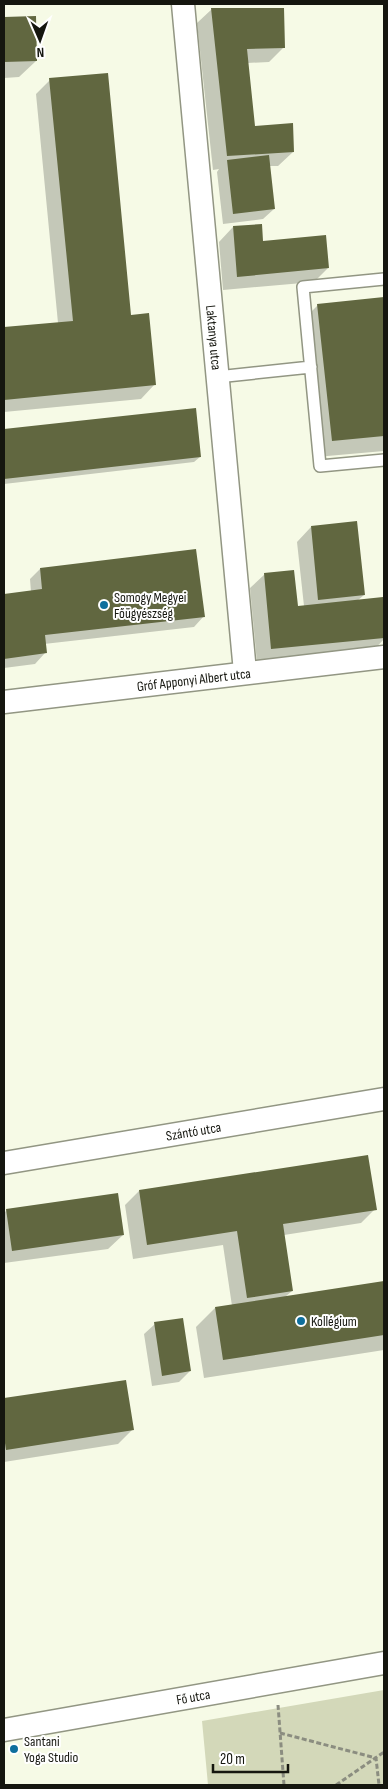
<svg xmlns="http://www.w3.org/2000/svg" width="388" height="1789" font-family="'Sofia Sans Condensed',sans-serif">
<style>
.green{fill:#d3d8b9}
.shadow{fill:#0003}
.building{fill:#616740}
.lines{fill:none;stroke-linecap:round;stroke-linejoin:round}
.service-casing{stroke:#929683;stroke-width:14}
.minor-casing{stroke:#929683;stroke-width:25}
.path{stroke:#8b8d80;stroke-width:3;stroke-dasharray:5 2.5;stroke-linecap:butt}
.service{stroke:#fff;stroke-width:11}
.minor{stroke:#fff;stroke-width:22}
.poi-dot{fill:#0e6f9d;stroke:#fff;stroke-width:2}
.labels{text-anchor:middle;stroke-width:4;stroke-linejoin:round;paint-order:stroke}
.street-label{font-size:14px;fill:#15160f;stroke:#fff}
.poi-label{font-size:14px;fill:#15160f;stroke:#fff;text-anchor:start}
</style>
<rect width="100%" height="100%" fill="#f6fae6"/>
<!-- green -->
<path class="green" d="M384 1690V1785H208L202 1721Z"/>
<!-- shadow -->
<path class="shadow" d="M212 9 283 48 269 62 247 63 254 127 293 152 278 166H269L274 209 263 219 223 224 217 172 219 169 213 170 197 23Z
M35 18 36 61 19 77 4 78V19Z
M50 80 130 316 155 384 141 399 4 412V328L58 323 36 94Z
M233 227 262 242 328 268 314 282 223 290 219 242Z
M384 299V451L316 457 301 322 318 305Z
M194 409 200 457 194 462 4 484V430Z
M311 527 364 595 357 601 382 599 384 639 372 652 257 663 250 588 265 574 297 607 304 606 297 542Z
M40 569 204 616 194 627 44 644 45 653 35 664 4 668V595L31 592 30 579Z
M367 1156 375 1209 361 1223 284 1235 292 1291 285 1297 384 1282V1350L204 1378 196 1327 215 1308 232 1306 223 1245 133 1259 125 1205 139 1191Z
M7 1210 123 1235 108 1249 4 1263V1213Z
M155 1324 190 1371 179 1382 152 1386 144 1334Z
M125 1381 132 1430 118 1444 4 1462V1400Z"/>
<!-- building -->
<path class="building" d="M211 8H284L285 48 247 49 255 126 293 123 294 152 227 156Z
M36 16 37 61 4 62V17Z
M108 73 131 315 149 313 156 385 4 400V327L73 321 49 78Z
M269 155 275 209 233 214 227 160Z
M262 224 263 241 326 235 329 268 237 277 233 226Z
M384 297V436L332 441 317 304Z
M196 408 201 457 4 479V429Z
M357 521 365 595 318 600 311 526Z
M196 549 205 617 45 635 47 653 4 659V594L42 589 40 568Z
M294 570 298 606 383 597 384 638 271 649 264 573Z
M368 1155 377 1210 283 1224 293 1291 247 1298 237 1231 147 1245 139 1190Z
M118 1193 124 1235 12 1251 6 1209Z
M384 1281V1335L223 1360 215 1307Z
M183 1318 191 1371 162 1376 154 1322Z
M126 1380 134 1430 6 1450 4 1436V1398Z"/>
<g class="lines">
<!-- service casing -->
<g class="service-casing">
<path id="service" d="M384 279 303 287 320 466 384 460
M217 377 311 367"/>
</g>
<!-- minor casing -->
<g class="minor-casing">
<g id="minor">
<path id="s1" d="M183 4 245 672"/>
<path id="s2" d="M4 702 384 657"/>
<path id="s3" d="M4 1163 384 1099"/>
<path id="s4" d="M4 1730 384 1663"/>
</g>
</g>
<!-- path -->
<path class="path" d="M278 1705 284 1785
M280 1733 376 1758 379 1785
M336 1785 384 1752"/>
<!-- service -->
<use href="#service" class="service"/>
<!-- minor -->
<use href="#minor" class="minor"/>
</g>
<!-- markers -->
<g class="poi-dot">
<circle cx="104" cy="605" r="5"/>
<circle cx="301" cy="1321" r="5"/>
<circle cx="14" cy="1749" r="5"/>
</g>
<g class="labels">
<!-- street labels -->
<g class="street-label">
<text dy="5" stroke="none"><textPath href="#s1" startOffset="335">Laktanya utca</textPath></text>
<text dy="5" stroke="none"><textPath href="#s2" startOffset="191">Gróf Apponyi Albert utca</textPath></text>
<text dy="5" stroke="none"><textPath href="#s3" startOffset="192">Szántó utca</textPath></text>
<text dy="5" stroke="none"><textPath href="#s4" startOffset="192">Fő utca</textPath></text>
</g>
<!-- poi labels -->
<g class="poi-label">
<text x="114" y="602">Somogy Megyei<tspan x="114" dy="16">Főügyészség</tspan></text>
<text x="311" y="1326">Kollégium</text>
<text x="24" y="1746">Santani<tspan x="24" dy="16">Yoga Studio</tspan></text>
</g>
</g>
<!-- border -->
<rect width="388" height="1789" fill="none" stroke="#15160f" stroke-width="10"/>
<!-- north arrow -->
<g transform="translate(40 40) rotate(178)" stroke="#ffffff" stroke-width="4" paint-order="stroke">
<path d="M0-4L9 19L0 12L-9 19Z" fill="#15160f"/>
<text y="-8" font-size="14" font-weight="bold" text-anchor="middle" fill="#15160f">N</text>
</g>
<!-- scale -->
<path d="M213 1764v8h75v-8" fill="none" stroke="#15160f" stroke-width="2.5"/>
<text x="220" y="1764" font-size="15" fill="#15160f" stroke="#ffffff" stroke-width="4" paint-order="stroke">20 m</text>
</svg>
